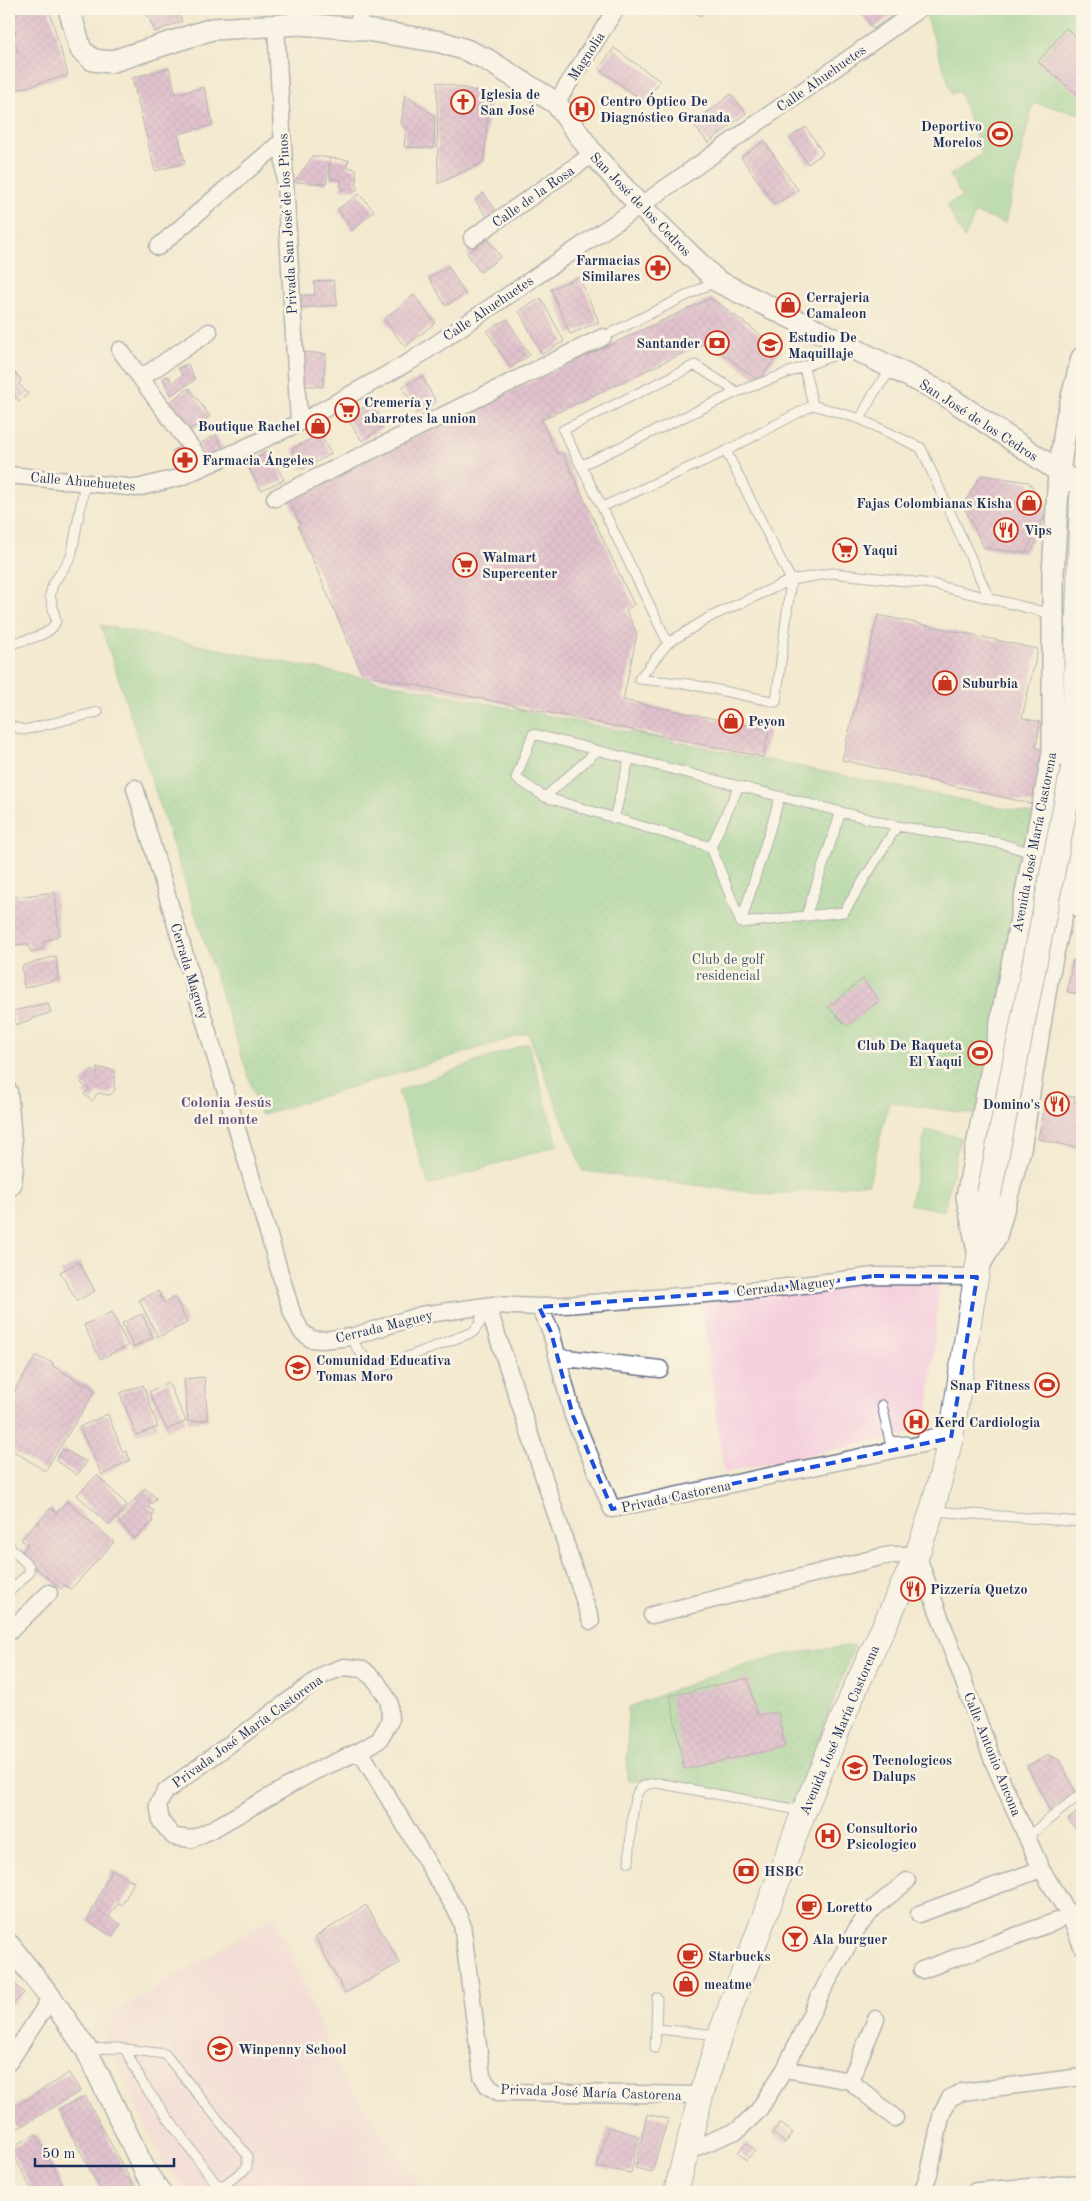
<svg xmlns="http://www.w3.org/2000/svg" width="1091" height="2201" font-family="'Old Standard TT',serif">
<style>
.built{fill:#f4cfdd}
.grass{fill:url(#grass-dots);stroke:#4e7e74}
.pitch{fill:#82cd8a;stroke:#4e7e74}
.building{fill:url(#building-cross-hatch)}
.lines{fill:none;stroke-linecap:round;stroke-linejoin:round}
.service-casing{stroke:#677086;stroke-width:11}
.minor-casing{stroke:#677086;stroke-width:19}
.tertiary-casing{stroke:#677086;stroke-width:24}
.secondary-casing{stroke:#677086;stroke-width:26}
.primary-casing{stroke:#677086;stroke-width:29}
.service{stroke:#fff;stroke-width:9}
.minor{stroke:#fff;stroke-width:16}
.tertiary{stroke:#fff;stroke-width:21}
.secondary{stroke:#fff;stroke-width:24}
.primary{stroke:#fff;stroke-width:26}
.secondary-bridge-casing{stroke:#677086;stroke-width:26;stroke-linecap:butt}
.secondary-bridge{stroke:#fff;stroke-width:24}
.marked{fill:none;stroke:#1d4ed8;stroke-width:4;stroke-dasharray:10 6;stroke-linejoin:round}
.labels{text-anchor:middle;stroke-width:5;stroke-linejoin:round;paint-order:stroke}
.street-label{font-size:14px;fill:#1b2f5e;stroke:#fcf5e5}
.poi-label{font-size:14px;font-weight:bold;fill:#1b2f5e;stroke:#fcf5e5;text-anchor:start}
.park-label{font-size:14px;fill:#355669;stroke:#fcf5e5}
.neighbourhood-label{font-size:15px;font-weight:bold;fill:#595184;stroke:#fcf5e5}
</style>
<defs>
<pattern id="grass-dots" width="8" height="8" patternUnits="userSpaceOnUse" patternTransform="scale(1.25)"><rect width="8" height="8" fill="#82cd8a"/><path d="M2 2h.1M6 6h.1" fill="none" stroke="#70b07a" stroke-width="1.8" stroke-linecap="round"/></pattern>
<pattern id="building-cross-hatch" width="8" height="8" patternUnits="userSpaceOnUse" patternTransform="scale(1.25)"><rect width="8" height="8" fill="#cd91cc"/><path d="M0 0l8 8M0 8l8-8" fill="none" stroke="#a677a9"/></pattern>
</defs>
<rect width="100%" height="100%" fill="#fcf5e5"/>
<filter id="ink" filterUnits="userSpaceOnUse"><feTurbulence type="fractalNoise" baseFrequency=".02" numOctaves="2"/><feDisplacementMap in="SourceGraphic" scale="10" xChannelSelector="R" yChannelSelector="G"/><feConvolveMatrix kernelMatrix="1 2 1 2 8 2 1 2 1" color-interpolation-filters="sRGB"/></filter>
<filter id="wash" filterUnits="userSpaceOnUse"><feTurbulence type="fractalNoise" baseFrequency=".0096" numOctaves="4" result="noise"/><feDisplacementMap in="SourceGraphic" scale="20" xChannelSelector="R" yChannelSelector="G"/><feGaussianBlur stdDeviation="1.12" result="paint"/><feColorMatrix in="noise" values="0 0 0 0 0 0 0 0 0 0 0 0 0 0 0 0 0 1.4 0 .05"/><feComposite in="paint" operator="in"/></filter>
<g filter="url(#wash)">
<rect width="100%" height="100%" fill="#f3ead0"/>
<!-- built -->
<path class="built" d="M853 1282 939 1285 927 1430 724 1473 702 1304Z
M275 1916 340 2074 425 2192H191L166 2167 98 2023Z"/>
<!-- grass -->
<path class="grass" d="M101 625 1033 814 979 1115 889 1102 869 1183 772 1195 583 1171 528 1033 261 1115Z
M855 1645 792 1808 627 1779 628 1707 722 1672 783 1655Z"/>
<!-- pitch -->
<path class="pitch" d="M924 9H1082V114L1033 103 1005 223 975 213 964 239 947 205 962 197 950 175 982 154 959 91 952 94Z
M528 1043 558 1145 429 1185 398 1091Z
M926 1130 960 1137 944 1211 910 1204Z"/>
<g id="blocks">
<!-- building -->
<path class="building" d="M20 9H49L68 75 9 92V55L18 51 16 45 9 46V38L16 34 13 25 9 28V18L18 15 14 12Z
M145 9H160L162 12 169 9H177L182 21 155 32Z
M307 9H349V11L340 20 316 16Z
M691 9H706L700 16Z
M859 9H888L893 15 873 29Z
M924 9H945L927 15Z
M1066 28 1082 41V98L1038 62Z
M614 48 660 81 645 102 599 69Z
M169 68 176 94 204 87 213 125 178 134 185 163 155 171 132 78Z
M437 82 490 94 484 162 438 184Z
M405 94 435 116 434 148 404 147 406 130 401 124Z
M731 94 746 113 708 143 693 124Z
M806 127 823 153 808 164 790 137Z
M764 141 798 190 775 205 741 157Z
M313 156 349 160 346 167 356 169 357 190 341 189V179H330V158L326 184 294 182Z
M484 193 498 214 490 221 475 200Z
M359 194 374 211 352 231 338 209Z
M488 239 501 257 480 272 467 253Z
M448 266 465 294 446 306 429 278Z
M579 277 599 322 570 334 551 289Z
M333 280 338 305 298 308 296 295H315L314 282Z
M414 295 435 323 405 347 384 319Z
M541 298 564 341 542 354 519 311Z
M711 298 781 350 759 381 707 342 541 420 557 454 562 452 634 605 626 610 637 634 623 700 769 730 763 757 362 674 298 526 300 525 289 500 307 492 306 489 502 395Z
M507 319 530 355 510 368 487 331Z
M302 352 326 354 323 387 300 385Z
M188 364 195 380 171 395 163 378 169 376 172 383 183 375 178 368Z
M13 371 21 379 19 384 28 394 19 401 9 390V375Z
M422 376 436 402 417 412 402 387Z
M189 388 210 416 187 432 167 404Z
M370 403 384 426 362 441 347 418Z
M320 434 331 454 303 469 292 449Z
M216 435 223 448 205 457 198 445Z
M185 443 194 459 178 469 174 461 177 460 172 451Z
M268 450 284 480 261 490 248 466Z
M981 475 1029 482 1047 512 1025 553 984 548 963 505Z
M878 615 1038 649 1022 718 1040 722 1036 748 1053 753 1041 806 842 760Z
M55 892 59 935 44 942 42 949 31 952 28 944 9 945V898Z
M56 956 58 979 24 988 22 966Z
M1073 960 1082 962V994L1067 992Z
M863 979 879 1001 847 1026 828 1007Z
M48 1003 51 1012 16 1025 13 1011Z
M97 1068 115 1070 114 1085 115 1090 110 1095 98 1093 92 1101 84 1094 89 1089 81 1083 92 1070 97 1075Z
M1048 1094 1075 1097 1074 1102 1082 1103V1149L1038 1139Z
M79 1262 95 1291 77 1301 60 1272Z
M158 1291 164 1303 175 1297 187 1323 158 1337 139 1300Z
M112 1312 128 1346 100 1359 84 1325Z
M142 1314 153 1338 133 1347 122 1323Z
M36 1356 53 1363V1366L80 1382 88 1384 95 1391 45 1471 9 1448V1400Z
M204 1377 208 1420 188 1422 184 1379Z
M168 1382 186 1421 167 1430 149 1392Z
M143 1385 158 1427 136 1435 120 1393Z
M108 1414 123 1453 127 1451 130 1460 102 1475 79 1427Z
M63 1449 87 1462 77 1475 56 1460Z
M97 1475 127 1505 109 1525 77 1495Z
M145 1488 156 1498 153 1503 148 1502 150 1504 148 1507 154 1511 152 1518 153 1522 134 1539 117 1519Z
M67 1501 114 1542 71 1589 64 1585 61 1589 18 1553 23 1551 28 1544 21 1540 37 1522 40 1524 39 1521 51 1508 56 1513Z
M748 1678 757 1715 778 1712 785 1747 684 1769 670 1696Z
M1049 1755 1059 1760 1078 1797 1050 1811 1027 1766Z
M1082 1808V1836L1068 1820Z
M112 1869 134 1882 122 1905 118 1903 109 1917 121 1924 112 1936 87 1921Z
M366 1905 400 1963 345 1993 315 1937Z
M9 1979 24 1993 9 2009Z
M69 2073 80 2091 17 2129 9 2116V2110Z
M85 2096 137 2192H102L58 2109Z
M647 2114 668 2119 652 2172 635 2168Z
M780 2123 793 2133 785 2143 772 2133Z
M608 2127 639 2136 631 2173 597 2167Z
M36 2134 66 2192H33L10 2148Z
M747 2143 755 2151 746 2160 738 2152Z"/>
</g>
</g>
<g filter="url(#ink)">
<use href="#blocks" fill-opacity="0" stroke="#677086" stroke-width="1"/>
<g class="lines">
<!-- service casing -->
<g class="service-casing">
<path id="service" d="M603 337 716 281
M804 367 813 405
M860 419 874 393 893 367
M726 451 791 580 776 702 689 684 639 679 668 643 710 617 791 580 832 573 932 584 1052 614
M582 465 737 392 850 349
M602 507 726 451 813 405 860 419 921 448 989 598
M668 643 602 507 563 430 695 365 737 392
M9 644C23 640 51 637 56 621L50 595 53 584 71 557 85 483
M9 722 11 726 24 730 98 712
M739 786 711 847 741 923
M545 797 597 751
M614 819 629 759
M711 847 545 797 516 778 533 734 897 826 1000 843 1035 854
M806 916 841 812
M741 923 844 912 897 826
M741 923 780 797
M351 1337 358 1350 376 1369 473 1332 480 1323 483 1308
M882 1405 890 1442 906 1441
M923 1436 952 1429
M933 1511 1082 1522
M9 1546 29 1566V1573L9 1592
M1027 1837 1082 1793
M629 1862C631 1846 630 1799 640 1789 645 1784 651 1783 658 1783L803 1811
M657 1998 656 2029 720 2035
M655 2048 656 2029
M86 2049 117 2048 165 2054 247 2155V2168L224 2185 216 2184 143 2084 125 2049"/>
</g>
<!-- minor casing -->
<g class="minor-casing">
<path id="minor" d="M296 9 300 24
M359 9 360 29
M276 26 299 423
M556 103 616 9
M472 238 593 154
M158 247 282 141
M120 350 205 466
M141 378 209 332
M9 475 137 488 181 477 299 423 411 361 640 206 919 9
M275 498 603 337
M135 788 292 1313 301 1331 311 1339 321 1340 351 1337 421 1315 493 1305 539 1307 771 1289 874 1276 977 1277
M9 1091 15 1165 13 1185 9 1189
M488 1307 591 1621
M539 1307 551 1332 573 1416 612 1509 951 1438
M558 1357 660 1369
M652 1615 880 1557 892 1555H917L993 1761 1041 1869 1070 1916 1082 1946
M9 1632 49 1593
M344 1667 363 1669 377 1682 389 1701 390 1721 379 1740 360 1751 313 1772 211 1830 192 1839 174 1837 161 1822 158 1804 166 1791 325 1674Z
M360 1751 456 1910 462 1924 482 2076 488 2086 498 2092 701 2095
M919 1914 1041 1869
M922 1970 1057 1921
M9 2062 51 1998
M785 2069 850 2081 895 2118
M850 2081 876 2019
M685 2152 738 2130 758 2111 785 2069 818 1999 858 1927 874 1908 907 1881
M976 2191 1082 2183
M922 2192 929 2174 942 2112 950 2098 962 2092 1082 2077"/>
</g>
<!-- tertiary casing -->
<g class="tertiary-casing">
<path id="tertiary" d="M69 9 81 50 93 60 110 62 212 29 300 24 360 29 441 42 466 50 486 59 556 103 593 154 640 206 717 281 941 392 1082 487
M978 1251 967 1197 1053 753V574L1059 472 1067 417 1082 358
M980 1264 996 1236 1020 1149 1047 981 1082 823
M9 1945 51 1998 86 2049 146 2173 160 2192"/>
</g>
<!-- secondary casing -->
<g class="secondary-casing">
<path id="secondary" d="M1073 768 1082 497
M676 2192 701 2095 720 2035 804 1811 855 1689 917 1555 932 1511 951 1438 989 1194"/>
</g>
<!-- primary casing -->
<g class="primary-casing">
<path id="primary" d="M1069 887 1082 905"/>
</g>
<!-- service -->
<use href="#service" class="service"/>
<!-- minor -->
<use href="#minor" class="minor"/>
<!-- tertiary -->
<use href="#tertiary" class="tertiary"/>
<!-- secondary -->
<use href="#secondary" class="secondary"/>
<!-- primary -->
<use href="#primary" class="primary"/>
<!-- secondary-bridge casing -->
<g class="secondary-bridge-casing">
<path id="secondary-bridge" d="M989 1194 1073 768"/>
</g>
<!-- secondary-bridge -->
<use href="#secondary-bridge" class="secondary-bridge"/>
</g>
</g>
<!-- marked area -->
<path d="M0 0H1091V2201H0ZM874 1276 977 1277 951 1438 612 1509 573 1416 551 1332 539 1307 771 1289Z" fill="#f3ead0" fill-opacity=".55" fill-rule="evenodd"/>
<path class="marked" d="M874 1276 977 1277 951 1438 612 1509 573 1416 551 1332 539 1307 771 1289Z"/>
<!-- icons -->
<defs>
<g id="church-ring" transform="scale(1.25)"><circle r="9.5" fill="#fcf5e5" stroke="#c8321e" stroke-width="1.5"/><path d="M-1.2-6h2.4v3.5h3.3v2.4h-3.3V6h-2.4V-.1h-3.3v-2.4h3.3Z" fill="#c8321e"/></g>
<g id="hospital-ring" transform="scale(1.25)"><circle r="9.5" fill="#fcf5e5" stroke="#c8321e" stroke-width="1.5"/><path d="M-5-5h3v3.5h4V-5h3V5h-3V1.5h-4V5h-3Z" fill="#c8321e"/></g>
<g id="stadium-ring" transform="scale(1.25)"><circle r="9.5" fill="#fcf5e5" stroke="#c8321e" stroke-width="1.5"/><path d="M0-5a6.5 5 0 1 0 0 10a6.5 5 0 1 0 0-10ZM-3.5-1.8h7v3.6h-7Z" fill="#c8321e"/></g>
<g id="pharmacy-ring" transform="scale(1.25)"><circle r="9.5" fill="#fcf5e5" stroke="#c8321e" stroke-width="1.5"/><path d="M-2-6h4v4h4v4h-4v4h-4v-4h-4v-4h4Z" fill="#c8321e"/></g>
<g id="shop-ring" transform="scale(1.25)"><circle r="9.5" fill="#fcf5e5" stroke="#c8321e" stroke-width="1.5"/><path d="M-5-2.5h2.3a2.7 3.5 0 0 1 5.4 0H5L5.5 6h-11ZM-1.5-2.5h3a1.5 2.3 0 0 0-3 0Z" fill="#c8321e"/></g>
<g id="bank-ring" transform="scale(1.25)"><circle r="9.5" fill="#fcf5e5" stroke="#c8321e" stroke-width="1.5"/><path d="M-6-4H6V4H-6ZM0-2.3a2.3 2.3 0 1 0 0 4.6a2.3 2.3 0 1 0 0-4.6Z" fill="#c8321e"/></g>
<g id="university-ring" transform="scale(1.25)"><circle r="9.5" fill="#fcf5e5" stroke="#c8321e" stroke-width="1.5"/><path d="M0-5L7-2L0 1L-7-2ZM-4 1L0 2.5L4 1V4Q0 6-4 4Z" fill="#c8321e"/></g>
<g id="supermarket-ring" transform="scale(1.25)"><circle r="9.5" fill="#fcf5e5" stroke="#c8321e" stroke-width="1.5"/><path d="M-6-5.5h2.5l.6 2H6L4.5 2H-2.5L-4.4-4H-6ZM-1.5 3.2a1.3 1.3 0 1 0 .1 0ZM3 3.2a1.3 1.3 0 1 0 .1 0Z" fill="#c8321e"/></g>
<g id="restaurant-ring" transform="scale(1.25)"><circle r="9.5" fill="#fcf5e5" stroke="#c8321e" stroke-width="1.5"/><path d="M-5-6h1v4h1v-4h1v4h1v-4h1v5L-1.5 .5V6h-2V.5L-5-1ZM5-6V6H3V1.5H1.5Q1.5-4 5-6Z" fill="#c8321e"/></g>
<g id="school-ring" transform="scale(1.25)"><circle r="9.5" fill="#fcf5e5" stroke="#c8321e" stroke-width="1.5"/><path d="M0-5L7-2L0 1L-7-2ZM-4 1L0 2.5L4 1V4Q0 6-4 4Z" fill="#c8321e"/></g>
<g id="cafe-ring" transform="scale(1.25)"><circle r="9.5" fill="#fcf5e5" stroke="#c8321e" stroke-width="1.5"/><path d="M-5.5-4.5H6V0H3Q3 3.5 0 3.5H-2.5Q-5.5 3.5-5.5 0ZM3-3.2v2h1.7v-2ZM-6 4.5H4V6H-6Z" fill="#c8321e"/></g>
<g id="bar-ring" transform="scale(1.25)"><circle r="9.5" fill="#fcf5e5" stroke="#c8321e" stroke-width="1.5"/><path d="M-6-5H6L.8 .8V4.5H3.5V6h-7V4.5H-.8V.8Z" fill="#c8321e"/></g>
</defs>
<g fill-rule="evenodd">
<use href="#church-ring" x="463" y="102"/>
<use href="#hospital-ring" x="582" y="109"/>
<use href="#stadium-ring" x="1000" y="134"/>
<use href="#pharmacy-ring" x="658" y="268"/>
<use href="#shop-ring" x="788" y="305"/>
<use href="#bank-ring" x="717" y="343"/>
<use href="#university-ring" x="770" y="345"/>
<use href="#supermarket-ring" x="347" y="410"/>
<use href="#shop-ring" x="318" y="426"/>
<use href="#pharmacy-ring" x="185" y="460"/>
<use href="#shop-ring" x="1029" y="503"/>
<use href="#restaurant-ring" x="1006" y="530"/>
<use href="#supermarket-ring" x="845" y="550"/>
<use href="#supermarket-ring" x="465" y="565"/>
<use href="#shop-ring" x="945" y="683"/>
<use href="#shop-ring" x="731" y="721"/>
<use href="#stadium-ring" x="980" y="1053"/>
<use href="#restaurant-ring" x="1057" y="1104"/>
<use href="#school-ring" x="298" y="1368"/>
<use href="#stadium-ring" x="1047" y="1385"/>
<use href="#hospital-ring" x="916" y="1422"/>
<use href="#restaurant-ring" x="913" y="1589"/>
<use href="#university-ring" x="855" y="1768"/>
<use href="#hospital-ring" x="828" y="1836"/>
<use href="#bank-ring" x="746" y="1871"/>
<use href="#cafe-ring" x="809" y="1907"/>
<use href="#bar-ring" x="795" y="1939"/>
<use href="#cafe-ring" x="690" y="1956"/>
<use href="#shop-ring" x="686" y="1984"/>
<use href="#school-ring" x="220" y="2049"/>
</g>
<g class="labels">
<!-- street labels -->
<g class="street-label">
<text transform="translate(586 56) rotate(-57)" y="5">Magnolia</text>
<text transform="translate(821 78) rotate(-35)" y="5">Calle Ahuehuetes</text>
<text transform="translate(533 196) rotate(-35)" y="5">Calle de la Rosa</text>
<text transform="translate(641 204) rotate(46)" y="5">San José de los Cedros</text>
<text transform="translate(287 224) rotate(-93)" y="5">Privada San José de los Pinos</text>
<text transform="translate(488 308) rotate(-34)" y="5">Calle Ahuehuetes</text>
<text transform="translate(979 420) rotate(33)" y="5">San José de los Cedros</text>
<text transform="translate(83 481) rotate(5)" y="5">Calle Ahuehuetes</text>
<text transform="translate(1034 842) rotate(-79)" y="5">Avenida José María Castorena</text>
<text transform="translate(190 971) rotate(73)" y="5">Cerrada Maguey</text>
<text transform="translate(786 1286) rotate(-6)" y="5">Cerrada Maguey</text>
<text transform="translate(384 1326) rotate(-14)" y="5">Cerrada Maguey</text>
<text transform="translate(676 1496) rotate(-12)" y="5">Privada Castorena</text>
<text transform="translate(839 1730) rotate(-67)" y="5">Avenida José María Castorena</text>
<text transform="translate(247 1731) rotate(-36)" y="5">Privada José María Castorena</text>
<text transform="translate(993 1754) rotate(68)" y="5">Calle Antonio Ancona</text>
<text transform="translate(591 2092) rotate(2)" y="5">Privada José María Castorena</text>
</g>
<!-- poi labels -->
<g class="poi-label">
<text x="480" y="99">Iglesia de<tspan x="480" dy="16">San José</tspan></text>
<text x="600" y="106">Centro Óptico De<tspan x="600" dy="16">Diagnóstico Granada</tspan></text>
<text x="982" y="131" text-anchor="end">Deportivo<tspan x="982" dy="16">Morelos</tspan></text>
<text x="640" y="265" text-anchor="end">Farmacias<tspan x="640" dy="16">Similares</tspan></text>
<text x="806" y="302">Cerrajeria<tspan x="806" dy="16">Camaleon</tspan></text>
<text x="788" y="342">Estudio De<tspan x="788" dy="16">Maquillaje</tspan></text>
<text x="700" y="348" text-anchor="end">Santander</text>
<text x="364" y="407">Cremería y<tspan x="364" dy="16">abarrotes la union</tspan></text>
<text x="300" y="431" text-anchor="end">Boutique Rachel</text>
<text x="202" y="465">Farmacia Ángeles</text>
<text x="1012" y="508" text-anchor="end">Fajas Colombianas Kisha</text>
<text x="1024" y="535">Vips</text>
<text x="862" y="555">Yaqui</text>
<text x="482" y="562">Walmart<tspan x="482" dy="16">Supercenter</tspan></text>
<text x="962" y="688">Suburbia</text>
<text x="748" y="726">Peyon</text>
<text x="962" y="1050" text-anchor="end">Club De Raqueta<tspan x="962" dy="16">El Yaqui</tspan></text>
<text x="1040" y="1109" text-anchor="end">Domino's</text>
<text x="316" y="1365">Comunidad Educativa<tspan x="316" dy="16">Tomas Moro</tspan></text>
<text x="1030" y="1390" text-anchor="end">Snap Fitness</text>
<text x="934" y="1427">Kerd Cardiologia</text>
<text x="930" y="1594">Pizzería Quetzo</text>
<text x="872" y="1765">Tecnologicos<tspan x="872" dy="16">Dalups</tspan></text>
<text x="846" y="1833">Consultorio<tspan x="846" dy="16">Psicologico</tspan></text>
<text x="764" y="1876">HSBC</text>
<text x="826" y="1912">Loretto</text>
<text x="812" y="1944">Ala burguer</text>
<text x="708" y="1961">Starbucks</text>
<text x="704" y="1989">meatme</text>
<text x="238" y="2054">Winpenny School</text>
</g>
<!-- park labels -->
<g class="park-label">
<text x="728" y="964">Club de golf<tspan x="728" dy="16">residencial</tspan></text>
</g>
<!-- neighbourhood labels -->
<g class="neighbourhood-label">
<text x="226" y="1107">Colonia Jesús<tspan x="226" dy="17">del monte</tspan></text>
</g>
</g>
<!-- margin -->
<rect width="1091" height="2201" fill="none" stroke="#fcf5e5" stroke-width="30"/>
<!-- scale -->
<path d="M35 2158v8h139v-8" fill="none" stroke="#1b2f5e" stroke-width="2.5"/>
<text x="42" y="2158" font-size="15" fill="#1b2f5e" stroke="#fcf5e5" stroke-width="4" paint-order="stroke">50 m</text>
</svg>
